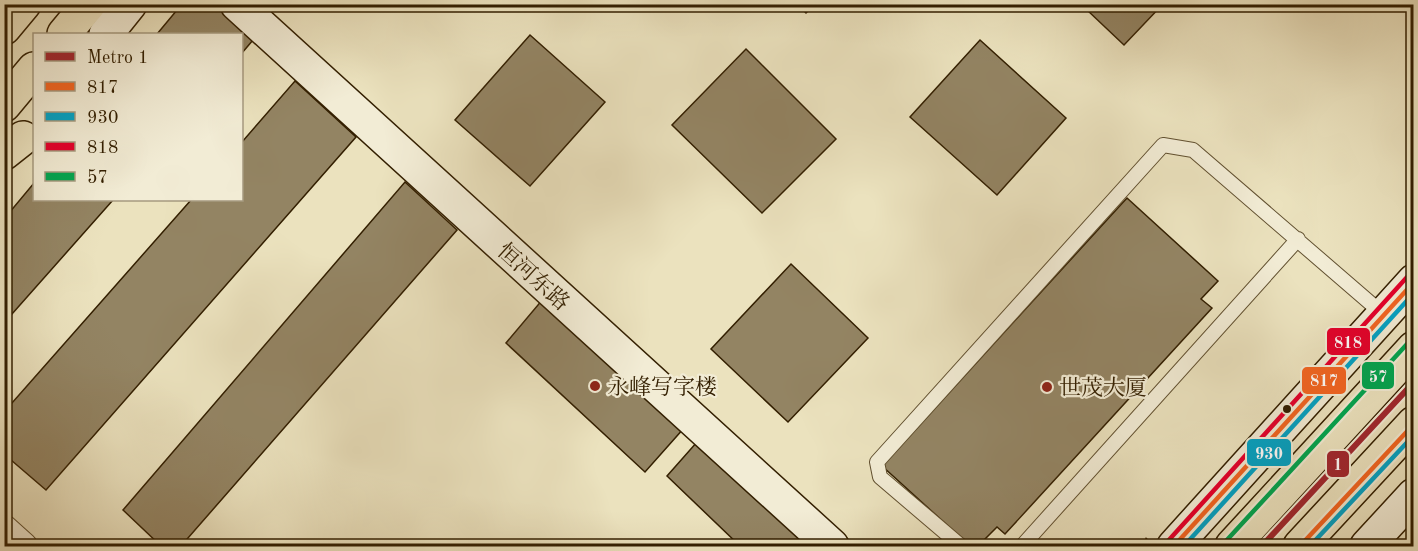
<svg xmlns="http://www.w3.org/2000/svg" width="1418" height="551" font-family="'Old Standard TT','Noto Serif SC',serif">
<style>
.building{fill:#938463;stroke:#331f01;stroke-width:1.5}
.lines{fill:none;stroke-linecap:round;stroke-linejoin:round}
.lane-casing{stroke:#615030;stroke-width:16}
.street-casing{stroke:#615030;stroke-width:28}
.secondary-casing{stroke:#331f01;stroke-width:36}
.highway-casing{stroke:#331f01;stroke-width:36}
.path{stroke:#331f01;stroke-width:4;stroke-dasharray:1.5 3;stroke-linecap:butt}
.lane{stroke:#f2ecd5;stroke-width:14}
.street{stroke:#f2ecd5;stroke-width:26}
.secondary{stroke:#f2ecd5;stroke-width:33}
.highway{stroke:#ebe2be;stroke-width:33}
.bus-1-casing{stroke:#f2ecd5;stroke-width:9}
.bus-2-casing{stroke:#f2ecd5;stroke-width:9}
.bus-3-casing{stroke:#f2ecd5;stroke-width:9}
.bus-4-casing{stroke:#f2ecd5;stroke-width:9}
.bus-1{stroke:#f26522;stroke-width:4.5}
.bus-2{stroke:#03a2c4;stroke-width:4.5}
.bus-3{stroke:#e4002b;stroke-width:4.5}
.bus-4{stroke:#00a651;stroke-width:4.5}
.metro-1-casing{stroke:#f2ecd5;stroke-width:10}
.metro-1{stroke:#a12830;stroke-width:6}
.poi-dot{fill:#8f2418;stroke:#f2ecd5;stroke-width:2}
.bus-dot{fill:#331f01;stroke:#f2ecd5;stroke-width:2}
.labels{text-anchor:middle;stroke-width:4.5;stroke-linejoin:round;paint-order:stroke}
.street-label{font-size:22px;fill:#331f01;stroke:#f2ecd5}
.poi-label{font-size:22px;fill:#331f01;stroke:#f2ecd5;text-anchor:start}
.line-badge{stroke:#f2ecd5;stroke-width:2}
.badge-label{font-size:16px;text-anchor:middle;font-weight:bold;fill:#fff}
</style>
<rect width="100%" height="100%" fill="#ebe2be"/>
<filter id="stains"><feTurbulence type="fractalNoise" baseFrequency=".00333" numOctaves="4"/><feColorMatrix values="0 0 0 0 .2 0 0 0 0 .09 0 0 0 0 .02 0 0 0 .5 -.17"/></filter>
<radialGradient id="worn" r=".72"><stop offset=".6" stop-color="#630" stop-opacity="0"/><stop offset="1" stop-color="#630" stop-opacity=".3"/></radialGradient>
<!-- building -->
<path class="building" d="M182 4H216L253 40 242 53V34H157Z
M797 4H815L806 13Z
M1092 4H1163L1124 45 1087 10Z
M530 35 605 102 530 186 455 120Z
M980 40 1066 118 997 195 910 117Z
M746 49 836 139 762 213 672 125Z
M295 81 356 137 46 490 4 454V412L191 200H242V142Z
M405 182 457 230 181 546H161L123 510Z
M34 183V200H113L4 323V219Z
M1127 198 1218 281 1201 299 1212 308 1005 534 997 527 978 546H970L882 466Z
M791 264 868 338 788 422 711 349Z
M543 299 684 428 645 472 506 343Z
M697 442 808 546H740L667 476Z"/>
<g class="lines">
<!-- lane casing -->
<g class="lane-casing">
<path id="lane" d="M961 546 880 477 877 462 1163 145 1193 150 1383 314
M1022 546 1298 239"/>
</g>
<!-- street casing -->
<g class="street-casing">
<path id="street" d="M4 528 24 546"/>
</g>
<!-- secondary casing -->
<g class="secondary-casing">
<path id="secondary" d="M237 4 832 546
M106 34 130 4
M1174 546 1414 281
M1367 546 1414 495"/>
</g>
<!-- highway casing -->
<g class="highway-casing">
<path id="highway" d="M4 28 24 4
M64 34 89 4
M4 105 34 69
M4 153 23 138
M1232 546 1414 348
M1300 546 1414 423"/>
</g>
<!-- path -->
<path class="path" d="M1140 546 1148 538"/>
<!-- lane -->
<use href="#lane" class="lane"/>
<!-- street -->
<use href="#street" class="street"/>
<!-- secondary -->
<use href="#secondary" class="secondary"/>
<!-- highway -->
<use href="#highway" class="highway"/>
<!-- bus-1 casing -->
<g class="bus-1-casing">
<path id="bus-1" d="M1174 546 1414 282
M1300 546 1414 424"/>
</g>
<!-- bus-2 casing -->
<g class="bus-2-casing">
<path id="bus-2" d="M1184 546 1414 293
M1310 546 1414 435"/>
</g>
<!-- bus-3 casing -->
<g class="bus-3-casing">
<path id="bus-3" d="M1168 541 1408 276"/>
</g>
<!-- bus-4 casing -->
<g class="bus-4-casing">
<path id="bus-4" d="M1226 541 1408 343"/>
</g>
<!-- bus-1 -->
<use href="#bus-1" class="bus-1"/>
<!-- bus-2 -->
<use href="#bus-2" class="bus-2"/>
<!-- bus-3 -->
<use href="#bus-3" class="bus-3"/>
<!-- bus-4 -->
<use href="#bus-4" class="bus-4"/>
<!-- metro-1 casing -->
<g class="metro-1-casing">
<path id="metro-1" d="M1262 546 1414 382"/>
</g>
<!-- metro-1 -->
<use href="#metro-1" class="metro-1"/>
</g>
<!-- markers -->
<g class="poi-dot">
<circle cx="595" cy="386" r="6"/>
<circle cx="1047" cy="387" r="6"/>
</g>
<circle class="bus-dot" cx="1287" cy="409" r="5"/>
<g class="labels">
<!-- street labels -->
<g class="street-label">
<text transform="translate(534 276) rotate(42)" y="8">恒河东路</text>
</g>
<!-- poi labels -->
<g class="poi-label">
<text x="607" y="394">永峰写字楼</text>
<text x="1059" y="395">世茂大厦</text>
</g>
</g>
<g class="line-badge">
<rect x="1326" y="327" width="45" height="29" rx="6" fill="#e4002b"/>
<rect x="1361" y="361" width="34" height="29" rx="6" fill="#00a651"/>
<rect x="1301" y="366" width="46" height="29" rx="6" fill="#f26522"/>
<rect x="1246" y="438" width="46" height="29" rx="6" fill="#03a2c4"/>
<rect x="1326" y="450" width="24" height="28" rx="6" fill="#a12830"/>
</g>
<g class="badge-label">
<text x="1348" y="348">818</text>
<text x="1378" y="382">57</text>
<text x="1324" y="386">817</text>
<text x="1269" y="459">930</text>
<text x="1338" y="470">1</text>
</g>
<!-- margin -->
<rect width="1418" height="551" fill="none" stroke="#ebe2be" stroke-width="24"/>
<rect x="6" y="6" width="1406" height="539" fill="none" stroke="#331f01" stroke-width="3"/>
<rect x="12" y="12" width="1394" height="527" fill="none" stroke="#331f01" stroke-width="1.5"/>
<!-- legend -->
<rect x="33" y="33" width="210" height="168" fill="#f2ecd5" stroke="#a69a80" stroke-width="1.5"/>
<rect x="45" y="52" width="30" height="9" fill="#a12830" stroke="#a69a80" stroke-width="1.5"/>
<text x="87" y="63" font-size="18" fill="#331f01">Metro 1</text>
<rect x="45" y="82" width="30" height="9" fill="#f26522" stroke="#a69a80" stroke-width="1.5"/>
<text x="87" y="93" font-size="18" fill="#331f01">817</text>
<rect x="45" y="112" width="30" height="9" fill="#03a2c4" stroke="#a69a80" stroke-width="1.5"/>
<text x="87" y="123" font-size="18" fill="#331f01">930</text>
<rect x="45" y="142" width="30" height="9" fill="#e4002b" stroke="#a69a80" stroke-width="1.5"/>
<text x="87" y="153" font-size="18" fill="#331f01">818</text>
<rect x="45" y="172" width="30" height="9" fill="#00a651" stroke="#a69a80" stroke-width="1.5"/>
<text x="87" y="183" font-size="18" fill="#331f01">57</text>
<rect width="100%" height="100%" filter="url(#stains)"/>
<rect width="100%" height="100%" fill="url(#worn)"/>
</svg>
